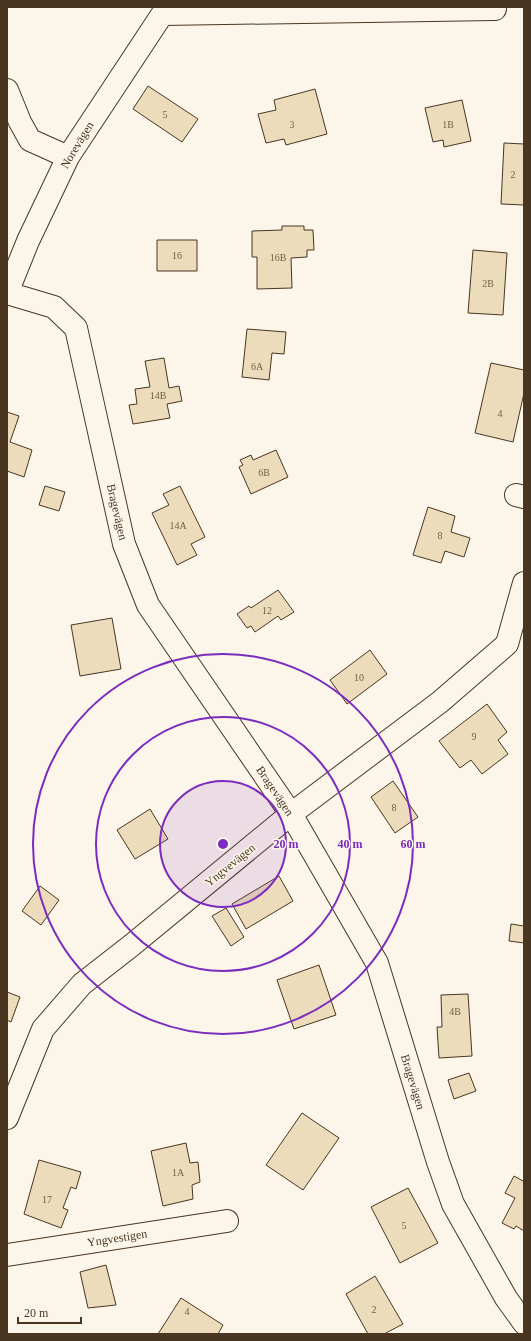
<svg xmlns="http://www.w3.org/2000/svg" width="531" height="1341" font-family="'Times New Roman',serif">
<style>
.building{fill:#ecdcbc;stroke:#4a3520}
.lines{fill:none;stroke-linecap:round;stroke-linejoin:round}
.minor-casing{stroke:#4a3520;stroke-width:24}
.minor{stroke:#fbf6e9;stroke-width:22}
.ring{fill:none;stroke:#7b2cbf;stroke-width:2}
.labels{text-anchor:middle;stroke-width:3;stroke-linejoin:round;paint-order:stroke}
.number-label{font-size:10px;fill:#725f47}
.street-label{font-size:12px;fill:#4a3520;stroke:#fbf6e9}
.centre{fill:#7b2cbf;stroke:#fbf6e9;stroke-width:2}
.ring-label{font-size:12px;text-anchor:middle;font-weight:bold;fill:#7b2cbf;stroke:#fbf6e9;stroke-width:3;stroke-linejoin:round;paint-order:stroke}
</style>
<rect width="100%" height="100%" fill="#fbf6e9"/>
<!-- building -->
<path class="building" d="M148 86 198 119 182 142 133 109Z
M315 89 327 134 286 145 284 139 266 143 258 114 276 110 274 100Z
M462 100 471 141 444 147 443 140 433 142 425 108Z
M504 143 524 144V205L501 204Z
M282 226H304V230H313L314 250H307V257L291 258 292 288 257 289V257H252V231L282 230Z
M157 240H197V271H157Z
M473 250 507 253 503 315 468 313Z
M247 329 286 332 284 354 272 353 269 380 242 377Z
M164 358 169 388 179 386 182 401 167 404 170 418 133 424 129 405 137 404 135 389 150 387 145 361Z
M491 363 524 370V393L513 442 475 433Z
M7 412 19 416 10 442 32 450 24 477 7 471Z
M276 450 288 477 251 494 239 467 243 465 240 460 251 455 253 460Z
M45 486 65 492 59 511 39 505Z
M180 486 205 537 191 544 197 555 177 565 152 513 169 505 163 494Z
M428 507 455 516 451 532 470 538 464 557 445 551 441 563 413 555Z
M278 590 294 612 281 620 278 616 255 632 251 626 247 628 237 614 249 606 251 608Z
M112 618 121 669 80 676 71 625Z
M370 650 387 674 347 704 330 680Z
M487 704 507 732 498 740 508 754 482 774 471 760 460 768 439 741Z
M393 781 418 817 395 833 371 797Z
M150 809 168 839 135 859 117 830Z
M279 876 293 901 246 929 232 904Z
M40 886 59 900 41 925 22 911Z
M226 908 244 937 231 946 212 916Z
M511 924 524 926V943L509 941Z
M319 965 336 1015 294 1029 277 980Z
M7 992 20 997 11 1022 7 1020Z
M468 994 472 1056 439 1058 437 1027H442L441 995Z
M469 1073 476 1091 454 1099 448 1080Z
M302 1113 339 1138 303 1190 266 1165Z
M186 1143 190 1163 198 1162 200 1182 192 1185 193 1199 163 1206 151 1151Z
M39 1160 81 1172 76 1189 71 1187 63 1208 68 1210 61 1228 24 1214Z
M514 1176 523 1181 524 1179V1231L516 1226 514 1229 502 1223 515 1198 505 1193Z
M408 1188 438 1243 400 1263 371 1207Z
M106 1265 116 1305 88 1308 80 1272Z
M375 1276 403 1324 384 1334H368L346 1294Z
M181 1298 223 1325 218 1334H158Z"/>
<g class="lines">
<!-- minor casing -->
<g class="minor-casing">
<path id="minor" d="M163 14 495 9
M7 90 20 122 30 140 68 157
M7 293 54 307 76 328 124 544 148 605 291 814 377 963 438 1162 453 1204 506 1298 524 1323
M7 293 28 241 68 157 167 7
M516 495 524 497
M7 1118 43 1029 82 984 132 945 291 814 440 702 507 644 524 583
M7 1255 227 1221"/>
</g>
<!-- minor -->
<use href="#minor" class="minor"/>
</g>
<!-- distance rings -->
<circle cx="223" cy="844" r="63" fill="#7b2cbf" fill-opacity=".12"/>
<g class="ring">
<circle cx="223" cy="844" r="63"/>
<circle cx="223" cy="844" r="127"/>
<circle cx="223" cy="844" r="190"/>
</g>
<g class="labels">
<!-- number labels -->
<g class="number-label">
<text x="165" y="118">5</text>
<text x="292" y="128">3</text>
<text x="448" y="128">1B</text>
<text x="513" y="178">2</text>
<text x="177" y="259">16</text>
<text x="278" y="261">16B</text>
<text x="488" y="287">2B</text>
<text x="257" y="370">6A</text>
<text x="158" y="399">14B</text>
<text x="500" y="417">4</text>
<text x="264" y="476">6B</text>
<text x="178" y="529">14A</text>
<text x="440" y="539">8</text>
<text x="267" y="614">12</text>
<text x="359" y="681">10</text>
<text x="474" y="740">9</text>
<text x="394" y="811">8</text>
<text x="455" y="1015">4B</text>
<text x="178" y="1176">1A</text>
<text x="47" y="1203">17</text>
<text x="404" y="1229">5</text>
<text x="374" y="1313">2</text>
<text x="187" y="1315">4</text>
</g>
<!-- street labels -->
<g class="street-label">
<text transform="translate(77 145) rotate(-59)" y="4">Norevägen</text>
<text transform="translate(117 512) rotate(77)" y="4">Bragevägen</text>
<text transform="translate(275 791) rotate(56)" y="4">Bragevägen</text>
<text transform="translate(230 865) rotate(-39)" y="4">Yngvevägen</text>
<text transform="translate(413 1082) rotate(73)" y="4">Bragevägen</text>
<text transform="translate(117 1238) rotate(-9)" y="4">Yngvestigen</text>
</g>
</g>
<circle cx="223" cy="844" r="6" class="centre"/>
<g class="ring-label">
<text x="286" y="848">20 m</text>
<text x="350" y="848">40 m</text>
<text x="413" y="848">60 m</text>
</g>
<!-- border -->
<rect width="531" height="1341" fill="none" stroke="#4a3520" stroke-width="16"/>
<!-- scale -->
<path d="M18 1317v6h63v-6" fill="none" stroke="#4a3520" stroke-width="2"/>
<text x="24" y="1317" font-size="12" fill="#4a3520" stroke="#fbf6e9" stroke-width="3" paint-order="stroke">20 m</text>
</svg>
